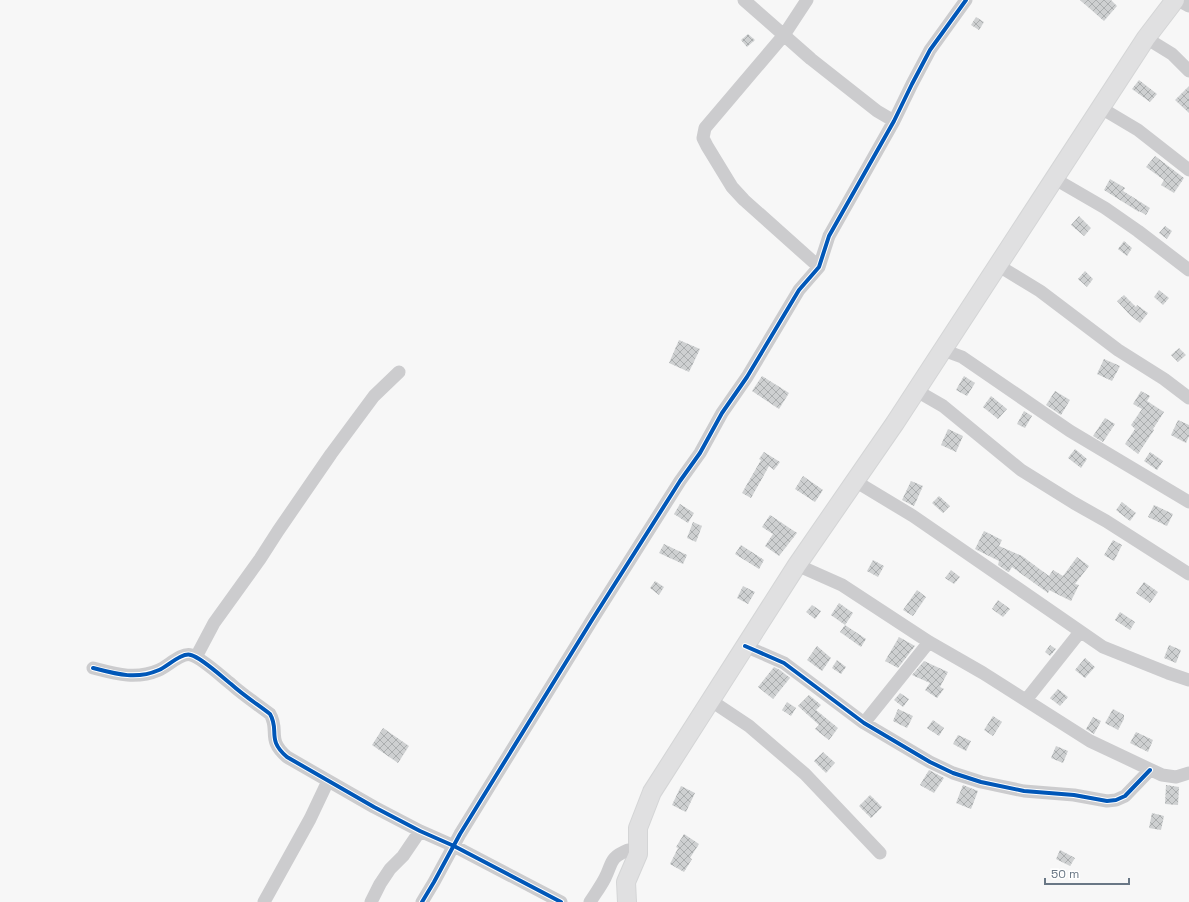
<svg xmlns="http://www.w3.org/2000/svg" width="1189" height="902" font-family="'Space Grotesk',sans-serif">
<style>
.building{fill:url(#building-cross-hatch)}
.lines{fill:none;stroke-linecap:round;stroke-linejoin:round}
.secondary-casing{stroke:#d4d5d6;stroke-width:20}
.street{stroke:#ccccce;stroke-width:13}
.secondary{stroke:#e0e0e1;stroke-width:18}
.cycleway-casing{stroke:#fff;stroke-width:6}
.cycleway{stroke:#0057b8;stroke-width:4}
</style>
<defs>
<pattern id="building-cross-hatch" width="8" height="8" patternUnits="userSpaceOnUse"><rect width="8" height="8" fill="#ced0d1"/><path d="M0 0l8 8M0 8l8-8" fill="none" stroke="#abaeaf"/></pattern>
</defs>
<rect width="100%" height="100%" fill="#f7f7f7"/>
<!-- building -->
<path class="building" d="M1080 0H1111L1117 6 1104 21Z
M976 17 984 22 979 30 971 25Z
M748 34 755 40 747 47 741 40Z
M1139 80 1157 94 1150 102 1132 89Z
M1189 86V113L1175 100Z
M1155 156 1184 178 1174 193 1161 185 1164 180 1146 167Z
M1110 179 1125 188 1123 191 1150 208 1146 215 1139 211V212L1104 190Z
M1079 216 1091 228 1084 236 1071 225Z
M1165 226 1172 231 1167 239 1159 233Z
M1124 241 1132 248 1127 256 1118 249Z
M1085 271 1093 279 1087 287 1078 279Z
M1159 290 1169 298 1163 305 1154 297Z
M1124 295 1136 307 1137 305 1148 313 1140 323 1130 315 1117 301Z
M679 340 700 349 689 372 669 363Z
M1179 348 1186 355 1178 362 1171 355Z
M1104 359 1120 366 1112 381 1097 374Z
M762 376 789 393 779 409 752 391Z
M964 376 975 383 967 396 956 390Z
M1055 391 1070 400 1061 415 1046 405Z
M1141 391 1150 396 1147 401 1164 412 1153 429 1154 430 1138 454 1125 444 1135 429 1131 425 1142 409 1133 404Z
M991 396 1007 409 998 419 983 407Z
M1024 411 1032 416 1025 428 1017 424Z
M1105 418 1115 424 1103 442 1093 436Z
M1178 420 1189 425V436L1186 443 1171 435Z
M948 429 963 436 956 452 941 445Z
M1075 449 1087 459 1081 468 1068 458Z
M764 452 780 462 774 470 769 466 751 498 742 493 761 460 759 459Z
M1150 452 1163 461 1157 470 1144 461Z
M803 476 823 490 815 502 795 489Z
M911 481 923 486 914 506 902 500Z
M939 496 950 506 943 513 932 503Z
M1122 502 1136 513 1130 521 1116 510Z
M680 504 694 513 688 523 674 514Z
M1154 505 1173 514 1167 526 1148 517Z
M770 515 797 533 779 556 765 546 773 534 762 527Z
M693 522 702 526 696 542 687 538Z
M984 531 1002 540 999 546 1022 556 1049 576 1053 570 1063 576 1077 557 1089 566 1075 584 1079 585 1071 601 1049 590 1048 593 1012 567 1009 572H1008L998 565 999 561 975 549Z
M1113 540 1122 545 1114 561 1104 555Z
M664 544 687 555 683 564 659 553Z
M741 545 764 560 759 569 735 554Z
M873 560 884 566 878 577 867 571Z
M951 570 960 577 954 584 945 578Z
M655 581 664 587 659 595 650 588Z
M1144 582 1158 592 1150 603 1136 593Z
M743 586 755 592 748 604 737 598Z
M917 590 926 597 913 616 903 610Z
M998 600 1010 609 1003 617 992 609Z
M839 603 853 613 845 625 831 615Z
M812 605 821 611 815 619 806 612Z
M1120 612 1135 622 1130 630 1115 620Z
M845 625 866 639 861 647 840 632Z
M899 637 915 646 898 668 885 661Z
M1050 645 1056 649 1050 656 1045 652Z
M1169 645 1181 650 1176 663 1164 658Z
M817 646 831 658 822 671 807 660Z
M1085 658 1095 667 1085 678 1075 670Z
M837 660 846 667 841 674 832 668Z
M924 661 948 672 940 687 944 689 937 698 925 690 930 683 912 675Z
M774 667 780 670 790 678 773 699 758 687Z
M1058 689 1068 697 1060 706 1050 698Z
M900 693 909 699 903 707 894 700Z
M809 695 821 705 816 710 838 728 829 740 815 729 819 725 798 706Z
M787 702 796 708 791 716 782 710Z
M898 709 913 716 907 728 893 721Z
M1113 709 1124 715V719L1118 730 1105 723Z
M993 716 1002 722 993 736 984 730Z
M1093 717 1101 721 1094 734 1086 729Z
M933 720 944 728 939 736 927 728Z
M383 728 409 746 398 763 372 745Z
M1136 732 1153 740 1148 752 1130 743Z
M958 735 971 741 966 751 953 744Z
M1056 746 1068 751 1063 763 1051 758Z
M823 752 835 763 826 773 814 761Z
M929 770 944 778 934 793 920 785Z
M963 785 978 791 971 809 956 803Z
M1166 785 1179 787 1178 805 1165 804Z
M681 786 695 793 686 812 672 805Z
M870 795 882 807 871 818 859 806Z
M1152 813 1164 816 1161 830 1149 828Z
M684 834 699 844 690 858 692 859 684 872 670 864 678 848 676 847Z
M1060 850 1075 858 1070 866 1056 859Z"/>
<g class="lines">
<!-- secondary casing -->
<g class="secondary-casing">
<path id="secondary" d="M627 902 626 882 638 854V828L652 792 797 565 895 423 1146 38 1175 0"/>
</g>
<!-- street -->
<path class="street" d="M744 0 811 59 877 111 894 121
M807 0 784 35 705 128 703 138 707 146 732 187 744 200 819 267
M1178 0 1189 6
M1146 38 1172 54 1189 71
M1101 108 1138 130 1189 170
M1055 179 1105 208 1138 231 1189 270
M999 266 1040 291 1118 350 1164 379 1189 398
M943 350 962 357 1070 431 1189 502
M917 391 943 406 1021 470 1074 503 1106 521 1189 574
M855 481 913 516 1103 647 1168 673 1189 680
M797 565 842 585 929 642 983 673 1090 741 1162 775 1176 777 1189 773
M745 646 784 663 864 723 930 762 953 773 981 782 1024 791 1074 795 1107 801 1116 800 1125 796 1150 770
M196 657 214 623 260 559 278 531 331 454 374 396 399 372
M93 668C116 674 136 680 159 670 168 666 182 652 191 655 202 658 222 677 231 684 243 695 257 704 270 714 280 731 266 739 287 757L374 807 420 831 454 846 561 902
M710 700 749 726 805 774 880 853
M1026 700 1080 632
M864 723 929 642
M264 902 310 819 328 781
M371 902 380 884 390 869 403 856 420 831
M422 902 434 882 460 834 592 620 680 481 700 453 722 413 747 377 799 290 819 267 829 236 894 121 912 84 930 50 966 0
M590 902C595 894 601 886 605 878 613 862 609 858 628 850L638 854"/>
<!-- secondary -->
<use href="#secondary" class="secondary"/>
<!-- cycleway casing -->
<g class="cycleway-casing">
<path id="cycleway" d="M745 646 784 663 864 723 930 762 953 773 981 782 1024 791 1074 795 1107 801 1116 800 1125 796 1150 770
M93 668C116 674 136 680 159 670 168 666 182 652 191 655 202 658 222 677 231 684 243 695 257 704 270 714 280 731 266 739 287 757L374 807 420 831 454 846 561 902
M422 902 434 882 460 834 592 620 680 481 700 453 722 413 747 377 799 290 819 267 829 236 894 121 912 84 930 50 966 0"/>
</g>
<!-- cycleway -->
<use href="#cycleway" class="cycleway"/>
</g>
<!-- scale -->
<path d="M1045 878v6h84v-6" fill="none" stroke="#697785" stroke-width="2"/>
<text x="1051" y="878" font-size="12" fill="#697785" stroke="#ffffff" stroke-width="3" paint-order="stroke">50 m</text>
</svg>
